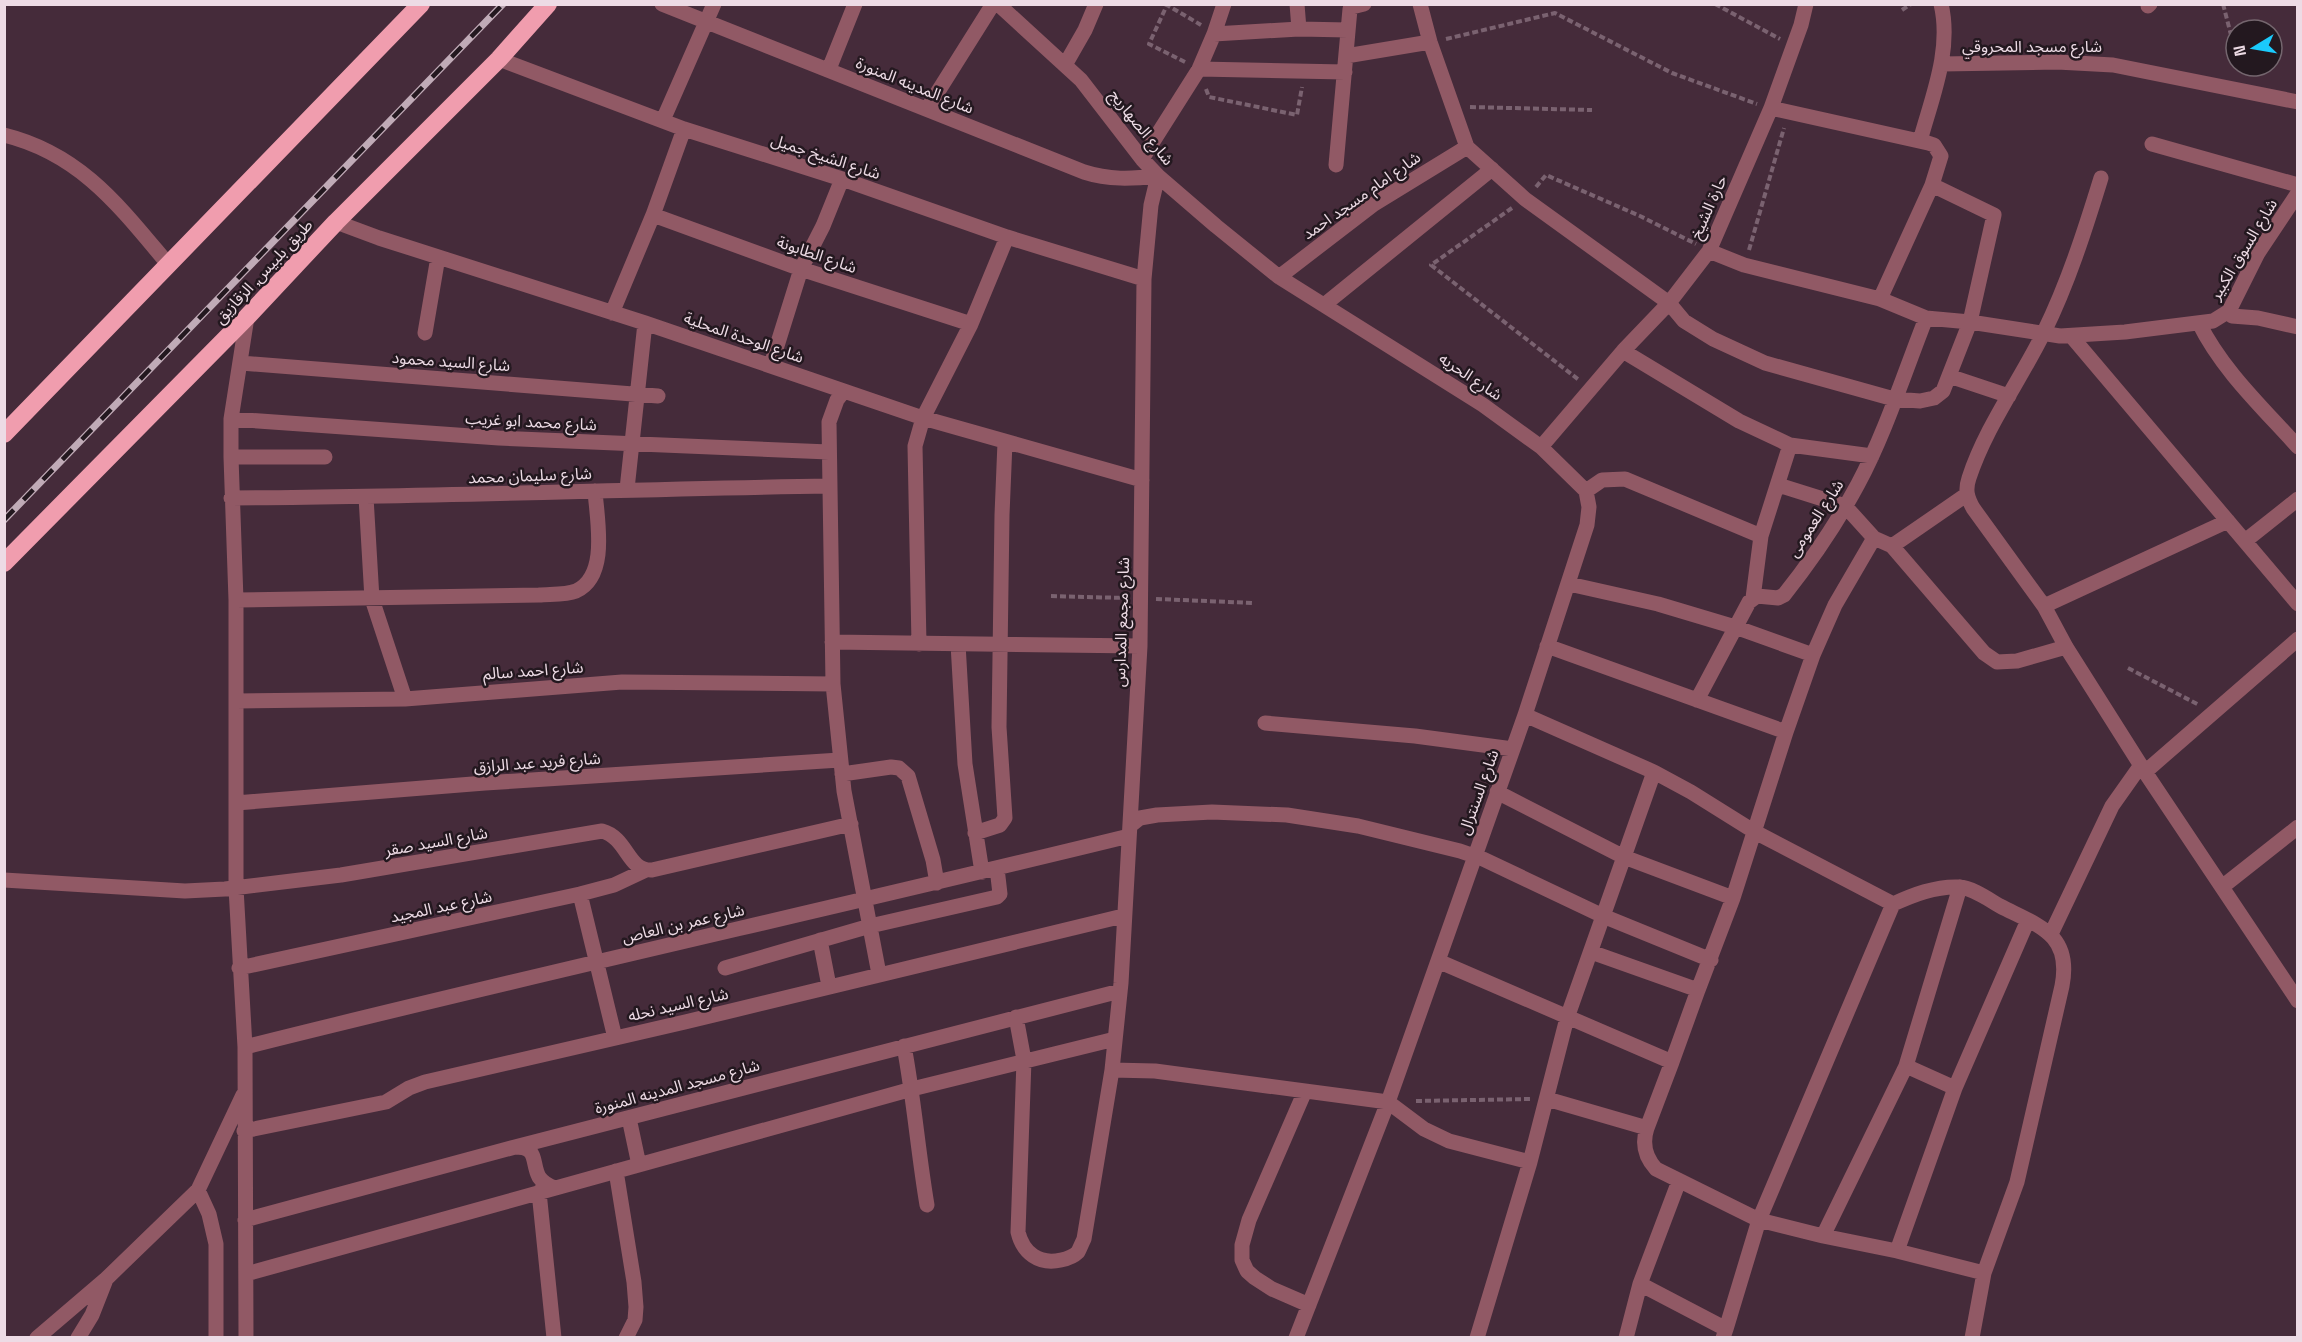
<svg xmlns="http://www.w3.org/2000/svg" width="2302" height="1342" font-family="'Space Grotesk','Noto Sans Arabic',sans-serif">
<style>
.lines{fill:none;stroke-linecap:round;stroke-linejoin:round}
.path{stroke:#7a6270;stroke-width:4;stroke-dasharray:6 3;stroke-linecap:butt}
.minor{stroke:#915965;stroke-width:15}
.highway{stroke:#f09dae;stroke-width:18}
.rail-casing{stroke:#c0abb7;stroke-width:7}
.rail{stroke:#23181f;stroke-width:4.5;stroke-dasharray:14;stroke-linecap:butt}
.labels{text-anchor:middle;stroke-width:5;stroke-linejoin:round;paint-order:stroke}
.street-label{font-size:16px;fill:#eddbe5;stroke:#23181f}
</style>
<rect width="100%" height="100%" fill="#452b3a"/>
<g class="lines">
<!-- path -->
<path class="path" d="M1715 4 1780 39
M2223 4 2236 54
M1902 10 1911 4
M1446 39 1555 13 1672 73 1757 104
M1185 62 1149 44 1167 5 1201 25
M1206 89 1209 97 1297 115 1302 87
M1470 107 1592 110
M1536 187 1546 175 1640 216 1696 244
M1512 208 1431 265 1579 380
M1749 250 1784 128
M1051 596 1125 598
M1156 599 1253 603
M2128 668 2199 705
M1416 1101 1531 1099"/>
<!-- minor -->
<path class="minor" d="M662 4 1084 172C1109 180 1131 179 1158 176L1151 205 1144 279 1140 646 1121 983 1112 1070 1084 1239C1082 1243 1080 1248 1078 1252 1074 1256 1066 1259 1061 1260 1039 1265 1023 1253 1018 1232L1024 1060 1016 1017
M998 4 1081 80 1142 159 1158 176 1216 226 1279 277 1483 405 1541 447 1586 491
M1297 4 1299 29
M1420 4 1430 42 1467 147 1525 199 1669 303 1684 321 1713 339 1765 363 1894 399 1920 401 1934 398 1943 391 1970 322 1994 215 1932 185
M2148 6 2150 4
M1214 34 1299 29 1348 30
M1346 56 1430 42
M499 59 684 129 842 179 1007 237 1144 279
M1942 64 2057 62 2113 65 2298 102
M1065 65 1085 30 1096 4
M829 69 855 4
M1199 69 1345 72
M1771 108 1928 143 1934 145 1941 156 1932 185 1880 299
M927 109 993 4
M663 120 714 4
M4 135C81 154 120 207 168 264
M1920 141C1932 97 1952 50 1941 4
M2152 144 2298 185
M1142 159 1199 69 1214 34 1224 4
M1336 165 1350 9 1352 7 1364 4
M653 215 801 269 971 324
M336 222 379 238 645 323 923 418 1142 480
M1709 251 1744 265 1880 299 1926 318 1970 322 2060 336 2125 332 2213 321 2229 311 2258 253 2298 193
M1279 277 1374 204 1467 147
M1324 305 1492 169
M2229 311 2232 316 2258 318 2298 327
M612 313 653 215 684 129
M2199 323C2222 370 2263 408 2298 447
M425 333 438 257
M2072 337 2298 604
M1623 351 1739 421 1790 445 1872 456
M241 363 658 396
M771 365 801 269 823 226 842 179
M1949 376 2009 396
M844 391 837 400 829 422 833 684 844 791 879 974
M231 419 499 438 829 452
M1541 447 1623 351 1669 303 1709 251 1771 108 1801 25 1806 4
M231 457H325
M1778 485 1845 506 1874 538 1892 546 1984 653 1997 662 2017 661 2066 647
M627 489 645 323
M1586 491 1602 480 1625 479 1761 536
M366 497 372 599 405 699
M231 498C431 497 630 489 830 486
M2228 521 2044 606 2066 647 2145 772 2298 639
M2245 541 2298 499
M1892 546 1966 495
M1569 584 1658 604 1735 627 1813 655 1835 605 1874 538
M1753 598 1761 536 1790 445
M236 600 539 595C551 594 566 595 576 591 609 576 597 520 595 491
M2044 606 1973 508C1967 497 1965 490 1969 478 1986 426 2020 381 2044 332 2068 283 2085 230 2101 178
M832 642 1140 646
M919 644 915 446 923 418 971 324 1007 237
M958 644 965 764 982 872
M1547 646 1786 732 1733 898 1698 990 1591 952
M1697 700 1749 602 1757 596 1778 598 1784 595C1811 561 1837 523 1858 484 1885 434 1905 371 1926 318
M236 701 405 699 622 682 833 684
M1525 715 1654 772 1691 792 1755 832 1893 904 1759 1220 1726 1329
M1265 723 1415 736 1513 749
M1786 732 1813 655
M2145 772 2298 1001
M842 774 891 767 899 768 908 776 933 860 937 883
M1497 792 1624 857 1733 898
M236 803 485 783 840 760
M1130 826 1140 818 1157 815 1212 812 1287 815 1358 826 1460 851 1483 859 1603 916 1711 960
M975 833 1000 825 1005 818 999 727 1002 515 1005 442
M4 880 185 891 225 889 341 875 602 831C628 838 627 871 652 870L851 824
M2222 887 2298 827
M580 894 615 1038
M1893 904C1913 895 1935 886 1959 887 1973 888 1988 899 2000 906 2039 926 2072 934 2062 986L2017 1182 1984 1273 1972 1338
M2051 934 2112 806 2141 765
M820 940 829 986
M1438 961 1672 1062 1698 990
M239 968 580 894 614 885 646 870
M725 968 870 926 997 897 1000 894 997 868
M904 1046C914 1099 918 1152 927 1205
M245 1047C539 973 835 908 1129 836
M1112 1070 1155 1071 1388 1102 1424 1129 1449 1141 1530 1162 1567 1018 1654 772
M1955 1088 2028 920
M1305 1091 1249 1220 1242 1245V1260L1247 1271 1255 1278 1272 1289 1309 1305
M1547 1099 1647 1128C1642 1143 1645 1157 1656 1169L1759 1220 1823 1236 1897 1251 1984 1273
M629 1118 639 1165
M1647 1128 1672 1062
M244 1131 386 1102 409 1088 425 1082 685 1022 1123 916
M515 1147C539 1147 531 1162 539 1177 543 1183 549 1186 555 1188
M616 1171 634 1282 636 1307 635 1320 626 1338
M198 1190 209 1214 216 1244V1338
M539 1192 554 1338
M245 1220 515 1147 1120 991
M1823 1236 1906 1066 1960 887
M1897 1251 1955 1088 1906 1066
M246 1274 912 1089 1115 1039
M1640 1284 1726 1329 1723 1338
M37 1338 106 1279 198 1190 243 1095
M78 1338 92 1315 105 1282
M246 1338 245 1047 236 888V600L231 457V419L247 317
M1296 1338 1388 1102 1525 715 1587 525 1589 507 1586 491
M1477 1338 1530 1162
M1626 1338 1640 1284 1679 1181"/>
<!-- highway -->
<path class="highway" d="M4 434 421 4
M4 563 247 317 336 222 499 59 548 4"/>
<!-- rail casing -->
<g class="rail-casing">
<path id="rail" d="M4 520 503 4"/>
</g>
<!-- rail -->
<use href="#rail" class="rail"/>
</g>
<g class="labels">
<!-- street labels -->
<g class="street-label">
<text x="2032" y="52">شارع مسجد المحروقي</text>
<text transform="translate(915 85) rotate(22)" y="6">شارع المدينه المنورة</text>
<text transform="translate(1142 127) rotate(51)" y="6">شارع الصهاريج</text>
<text transform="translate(826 156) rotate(18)" y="6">شارع الشيخ جميل</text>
<text transform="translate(1361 195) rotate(-35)" y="6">شارع امام مسجد احمد</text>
<text transform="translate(1708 207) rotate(-66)" y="6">حارة الشيخ</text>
<text transform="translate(2243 249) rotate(-59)" y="6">شارع السوق الكبير</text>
<text transform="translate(817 254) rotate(19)" y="6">شارع الطابونة</text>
<text transform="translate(263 271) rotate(-47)" y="6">طريق بلبيس, الزقازيق</text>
<text transform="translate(744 337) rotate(19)" y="6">شارع الوحدة المحلية</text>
<text transform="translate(451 361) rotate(4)" y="6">شارع السيد محمود</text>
<text transform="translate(1471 376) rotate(34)" y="6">شارع الحريه</text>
<text transform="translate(531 421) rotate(3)" y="6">شارع محمد ابو غريب</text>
<text transform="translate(530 475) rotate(-2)" y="6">شارع سليمان محمد</text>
<text transform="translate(1815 518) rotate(-57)" y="6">شارع العمومى</text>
<text transform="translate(1121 622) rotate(-88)" y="6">شارع مجمع المدارس</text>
<text transform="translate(533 670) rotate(-4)" y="6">شارع احمد سالم</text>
<text transform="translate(537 762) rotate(-4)" y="6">شارع فريد عبد الرازق</text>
<text transform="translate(1478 792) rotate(-70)" y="6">شارع السنترال</text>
<text transform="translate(436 841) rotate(-10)" y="6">شارع السيد صقر</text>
<text transform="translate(441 906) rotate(-12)" y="6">شارع عبد المجيد</text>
<text transform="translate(683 923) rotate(-13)" y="6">شارع عمر بن العاص</text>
<text transform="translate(678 1004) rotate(-13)" y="6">شارع السيد نحله</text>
<text transform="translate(677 1086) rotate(-15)" y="6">شارع مسجد المدينه المنورة</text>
</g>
</g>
<!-- border -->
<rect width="2302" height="1342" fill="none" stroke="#eddbe5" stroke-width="12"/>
<!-- north arrow -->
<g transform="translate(2254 48) rotate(259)"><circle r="28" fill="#23181f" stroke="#74666e" stroke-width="1.5"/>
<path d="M0-4.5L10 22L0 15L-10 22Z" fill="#1bcafc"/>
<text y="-9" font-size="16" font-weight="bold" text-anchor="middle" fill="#eddbe5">N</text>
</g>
</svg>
